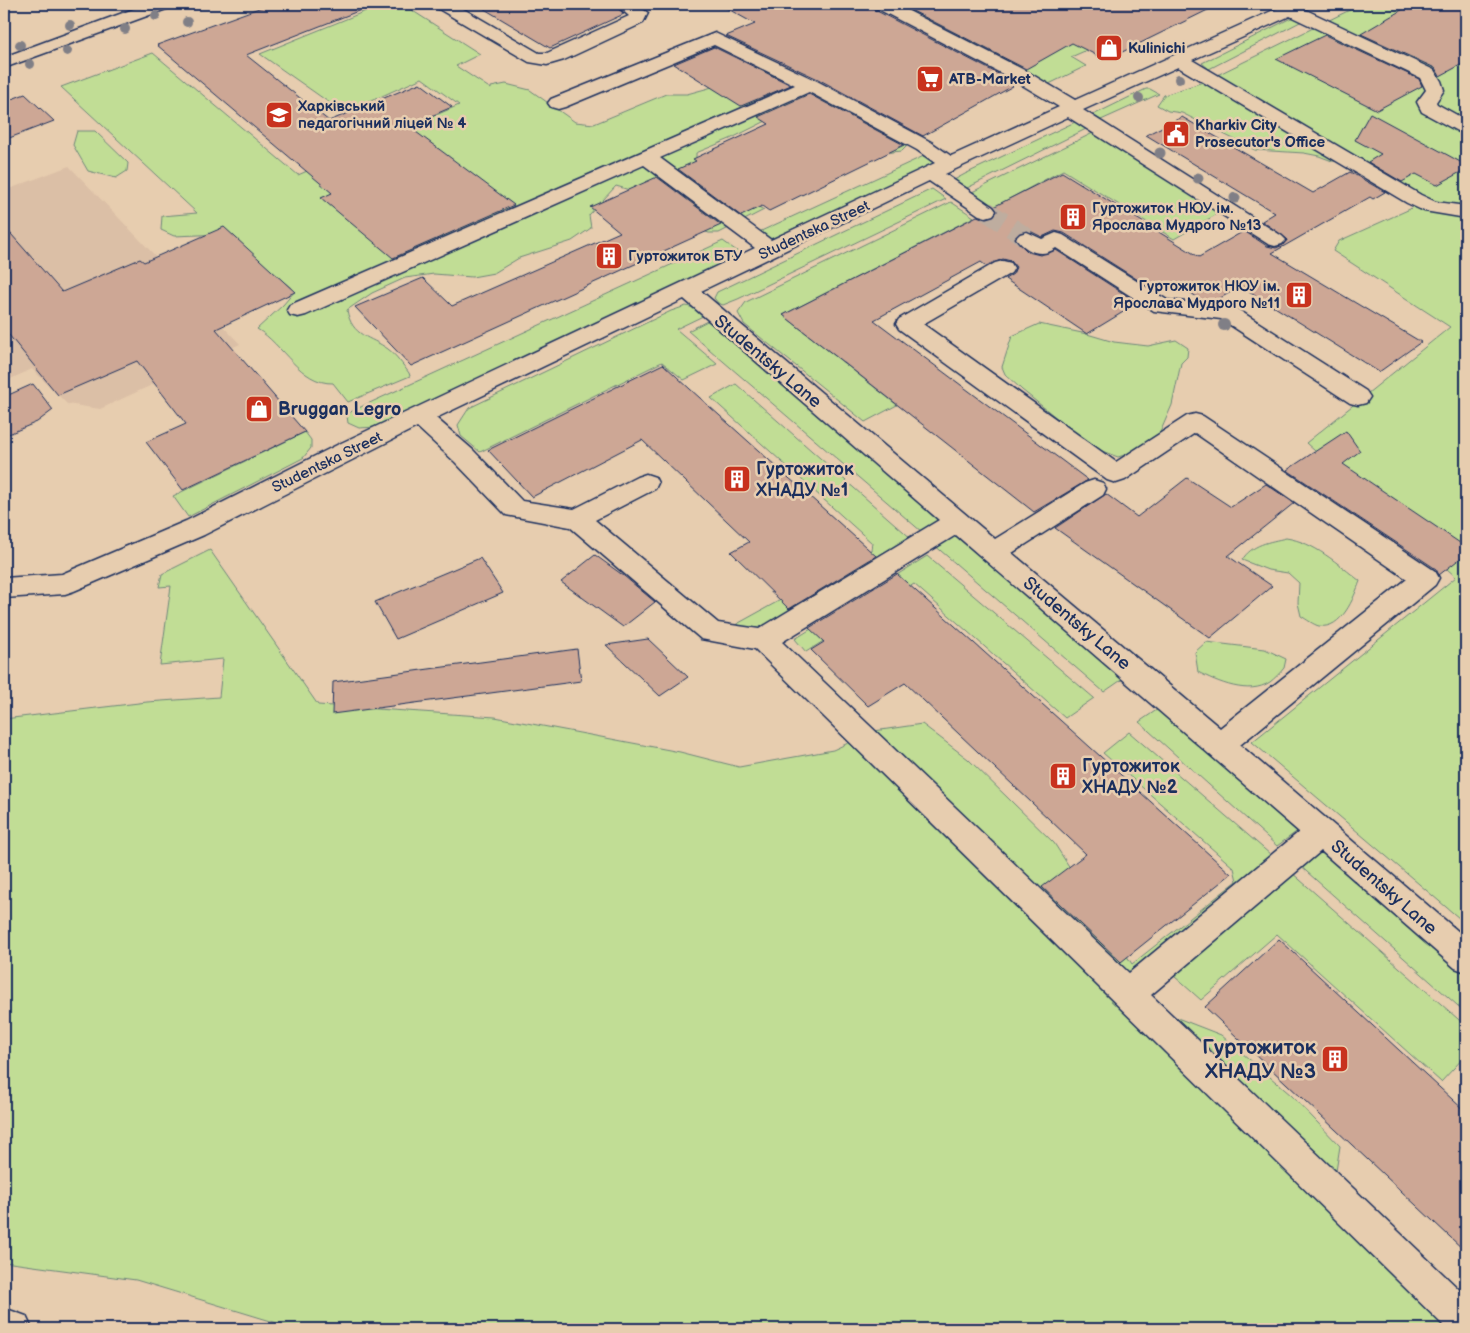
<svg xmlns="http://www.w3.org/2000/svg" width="1470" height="1333" font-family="'Balsamiq Sans',sans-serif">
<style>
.built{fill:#dbbfa6}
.green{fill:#c1dd95;stroke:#6e867a}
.building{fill:#cda795;stroke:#1b2f5e}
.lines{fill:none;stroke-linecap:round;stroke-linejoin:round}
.minor-tunnel{stroke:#bead9f;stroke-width:20;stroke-dasharray:20 10;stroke-linecap:butt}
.minor-casing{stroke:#1b2f5e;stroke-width:3}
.major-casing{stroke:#1b2f5e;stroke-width:3}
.minor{fill:#e7cdaf;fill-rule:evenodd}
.major{fill:#e7cdaf;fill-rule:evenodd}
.tree{fill:#807f86}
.labels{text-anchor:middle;stroke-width:5;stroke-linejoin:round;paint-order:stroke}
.far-poi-label{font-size:15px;font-weight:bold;fill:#1b2f5e;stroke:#e7cdaf;text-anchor:start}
.far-street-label{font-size:15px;fill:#1b2f5e;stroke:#e7cdaf}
.street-label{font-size:18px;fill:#1b2f5e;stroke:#e7cdaf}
.poi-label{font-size:18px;font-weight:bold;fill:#1b2f5e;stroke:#e7cdaf;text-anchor:start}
.near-poi-label{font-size:21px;font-weight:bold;fill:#1b2f5e;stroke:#e7cdaf;text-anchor:end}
</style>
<rect width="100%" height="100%" fill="#e7cdaf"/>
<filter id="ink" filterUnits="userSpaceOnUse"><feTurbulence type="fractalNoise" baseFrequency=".02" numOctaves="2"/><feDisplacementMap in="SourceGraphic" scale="10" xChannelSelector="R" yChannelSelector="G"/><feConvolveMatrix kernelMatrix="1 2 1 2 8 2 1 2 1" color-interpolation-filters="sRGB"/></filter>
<g filter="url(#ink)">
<!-- built -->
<path class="built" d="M69 166 240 344 100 409 67 404 32 369 4 382V191Z"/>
<!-- green -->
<path class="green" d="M383 4H402L480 54 456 66 491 89V87L506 84 530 90 575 122 594 124 666 94H687L709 88 756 67 772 72 779 81 804 92 817 94 903 141 907 146 902 151 882 153 786 111 730 139 696 153V166L712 181 764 210 719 233H709L696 229 674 203 616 186 589 215 591 228 572 241 519 258 494 273 472 277 434 274 405 278 372 293 347 310C352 337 370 336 388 349 396 355 403 365 409 373L410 376 348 402 333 383C300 384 283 344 257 329L283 305 295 291 224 234 174 236 161 230 162 216 197 213 61 87 153 53 298 175 459 105 422 78 344 113 260 54Z
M892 4H930L997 37 1074 4H1099L1142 26 1071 57 1086 66 1049 84Z
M1362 4H1466V924L1252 742 1456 577 1306 443 1450 327 1333 251 1339 241 1410 209 1422 197 1366 164 1332 161 1319 156 1304 153 1255 150 1182 113 1168 111 1157 105 1164 95 1203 82Z
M1295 16 1304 20 1209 69 1202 63Z
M1146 89H1150L1159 94 1101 120 1093 115Z
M1075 122 1086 129 963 190 956 185 954 180 965 174Z
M77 131H95L128 163 127 171 116 178 88 171 73 145Z
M1093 133 1219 213 1174 239 1063 170 994 207 972 192Z
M926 155 935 161V165L770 239 759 232Z
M932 189 946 199 738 299 723 305 718 303 714 298 717 292Z
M951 202 974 217 783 315 897 405 865 422 744 324 738 313 746 302Z
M723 241 741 254 376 427 359 428 348 423 347 416 352 411Z
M686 306 695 308 705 315 676 329 717 364 684 380 662 362 480 452 461 436 458 425 469 408 671 311Z
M711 319 947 517 922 532 688 331Z
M1039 324 1087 334 1114 342 1148 346 1176 340 1188 348 1187 357 1181 363 1172 405 1159 435 1131 453 1118 457 1102 451 1084 440 1022 390 1005 374 1002 367 1012 336Z
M736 384 913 540 763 632 728 629 871 550 872 543 711 398Z
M305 432 311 440V448L303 458 188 517 173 496Z
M958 529 1130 674 1104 692 933 544Z
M1286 538C1314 542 1338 564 1360 581 1354 597 1342 630 1319 626 1314 625 1306 619 1301 616L1298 603 1299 583 1288 573 1268 570 1242 560C1252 544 1269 542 1286 538Z
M210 550 318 705 495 717 680 752 739 767 833 750 874 731 922 724 968 759 1054 843 1132 964 1237 881 1234 868 1103 753 1129 732 1278 861 1140 978 1162 1012 1221 1035 1291 1095 1340 1146 1331 1203 1452 1329H297L136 1280 4 1262V719L147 702 219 697 223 659 160 665 171 586 159 587 162 574Z
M927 556 1094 698 1065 718 914 584 806 652 795 639Z
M1206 642 1265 649 1286 659 1284 668C1280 673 1275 678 1270 682 1249 696 1217 682 1198 672L1195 652Z
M1164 705 1303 827 1277 846 1139 722Z
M1323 844 1466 967V1013L1298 864Z
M1291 872 1466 1026V1055L1441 1082 1277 934 1201 1000 1174 976Z"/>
<!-- building -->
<path class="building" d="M270 4H371V6L246 55 329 121 420 83 452 107 408 126 514 205 393 258 321 198 332 193 157 45Z
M476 4H613L624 14 550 48Z
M719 4H871L875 10 1008 79 1005 81 1013 86 923 136 818 79 726 36 755 24Z
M899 4H1220L1114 56 1108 53 1100 57 1072 43 1026 69Z
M1433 4H1466V62L1440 76 1435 68 1361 34 1410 5 1422 10Z
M1325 35 1419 79 1422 86 1377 110 1276 59Z
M714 47 791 85 741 106 674 64Z
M25 94 54 121 4 140V102Z
M809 94 904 145 769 211 762 206 741 216 678 169 696 161 693 159 769 124 758 117Z
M1370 113 1466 165V169L1437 185 1416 174 1402 182 1368 162 1381 154 1355 140Z
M1182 117 1313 193 1350 172 1385 192 1373 199 1370 197 1272 253 1421 342 1379 372 1241 286 1212 303 1205 302 1173 282 1157 292 1064 233 1055 231 1042 237 1028 230 1019 232 1015 239 1028 252 1040 255 1056 250 1138 303 1087 334 1005 279 1013 274 1016 267 1011 261 1003 259 986 266 981 262 874 320 1088 480 1034 512 783 315 977 216 985 219 994 217 998 211 995 206 1062 172 1199 257 1244 231 1267 246 1276 248 1283 245 1287 239 1262 221 1275 213 1146 135Z
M657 177 721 225 411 366 355 307 423 278 452 306 620 232 590 207Z
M4 226 62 292 140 259 144 262 224 227 295 292 216 329 305 432 183 490 146 442 186 424 137 361 58 395 4 329Z
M663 364 690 389 876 556 789 609 731 552 749 542 642 440 532 497 488 450Z
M33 384 53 410 37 422 4 436V397Z
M1346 431 1360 451 1343 464 1466 547V554L1439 575 1436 569 1287 470Z
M1187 478 1231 507 1266 484 1294 503 1228 556 1272 586 1210 638 1055 528 1106 494 1137 517Z
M595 555 624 576 655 602 623 627 561 582Z
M480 558 503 593 396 639 375 602Z
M897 574 1080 738 1231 874 1121 962 1042 887 1086 854 905 683 868 706 811 650 824 642 809 628Z
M648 639 688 677 660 696 606 645Z
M577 649 581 681 332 714 333 682Z
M1279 939 1466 1112V1252L1205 1007Z"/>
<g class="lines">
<!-- minor-tunnel -->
<path class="minor-tunnel" d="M986 211 1027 238"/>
<!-- minor casing -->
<g class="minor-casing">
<path id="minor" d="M147 4H172L169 8 4 68V57Z
M434 4H455L539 53H547L629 16 615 4H636L648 13 643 23 564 60 547 65 529 62 437 8Z
M873 4H895L1026 71 1075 100 1287 4H1310L1304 9 1434 70 1441 81 1444 90 1436 102 1437 104 1466 120V134L1459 132 1422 112 1417 102 1426 90 1420 78 1290 16 1192 60 1421 195 1436 202 1466 206V218L1424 211 1407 203 1178 67 1083 110 1282 236 1286 240 1282 244 1275 246 1268 244 1068 117 945 174 993 207 996 211 993 215 986 217 979 215 929 181 701 291 995 539 1085 483 1094 480 1103 483 1106 489 1103 495 1012 553 1220 728 1407 579 1195 433 1125 480 1116 483 1107 480 899 329 896 324 899 319 995 263 1003 261 1011 263 1014 268 1011 273 923 324 1116 462 1187 416 1195 414 1203 416 1435 571 1439 578 1435 585 1240 745 1466 938V972L1455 968 1321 851 1151 995 1466 1296V1329H1447L755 649 701 639 570 527 506 515 455 462 417 427 204 535 74 591 65 594 4 598V578L62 574 186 521 339 444 755 248 644 165 306 315 298 317 290 315 287 310 290 305 795 85 714 45 565 107 558 109 551 107 548 103 551 99 715 33 817 81 931 142 951 156 1059 107 1012 79 876 8ZM809 92 917 150 935 163 771 240 660 158ZM684 299 939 520 759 629 718 623 595 520 655 489 658 483 655 477 646 474 637 477 574 509 522 501 473 450 436 418ZM956 535 1299 832 1129 973 782 642Z
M1027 232 1042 239 1056 233 1063 235 1167 300 1234 307 1366 391 1370 397 1366 403 1358 405 1350 403 1221 319 1154 311 1056 248C1042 258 1026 252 1016 238L1020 234Z"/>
</g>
<!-- major casing -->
<g class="major-casing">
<path id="major" d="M4 1308 26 1316 32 1329H4Z"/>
</g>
<!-- minor -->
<use href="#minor" class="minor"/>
<!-- major -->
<use href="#major" class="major"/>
</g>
<!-- trees -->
<g class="tree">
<circle cx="156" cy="16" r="5"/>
<circle cx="187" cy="22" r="5"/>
<circle cx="70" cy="25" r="5"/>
<circle cx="125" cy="29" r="5"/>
<circle cx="20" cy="45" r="5"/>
<circle cx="67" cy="51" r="5"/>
<circle cx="30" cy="64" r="5"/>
<circle cx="1179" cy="79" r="5"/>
<circle cx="1139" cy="98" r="5"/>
<circle cx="1160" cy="153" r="5.5"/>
<circle cx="1198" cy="178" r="5.5"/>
<circle cx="1235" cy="198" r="5.5"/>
<circle cx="1224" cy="325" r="6"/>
</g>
</g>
<!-- icons -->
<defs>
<g id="shop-square" transform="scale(1.4375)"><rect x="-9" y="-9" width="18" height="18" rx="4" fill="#c8321e" stroke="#e7cdaf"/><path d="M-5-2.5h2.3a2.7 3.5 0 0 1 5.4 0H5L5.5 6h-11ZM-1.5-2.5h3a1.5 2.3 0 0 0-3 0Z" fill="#fff"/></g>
<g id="supermarket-square" transform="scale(1.4375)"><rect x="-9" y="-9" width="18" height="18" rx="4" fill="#c8321e" stroke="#e7cdaf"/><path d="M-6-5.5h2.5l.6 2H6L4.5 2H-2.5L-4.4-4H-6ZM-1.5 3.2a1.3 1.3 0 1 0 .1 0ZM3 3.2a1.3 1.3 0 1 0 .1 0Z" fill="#fff"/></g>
<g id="school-square" transform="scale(1.4375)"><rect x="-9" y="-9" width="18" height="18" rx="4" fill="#c8321e" stroke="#e7cdaf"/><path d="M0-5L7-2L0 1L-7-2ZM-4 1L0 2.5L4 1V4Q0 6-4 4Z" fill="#fff"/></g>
<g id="civic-square" transform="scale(1.4375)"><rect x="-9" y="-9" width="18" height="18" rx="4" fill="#c8321e" stroke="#e7cdaf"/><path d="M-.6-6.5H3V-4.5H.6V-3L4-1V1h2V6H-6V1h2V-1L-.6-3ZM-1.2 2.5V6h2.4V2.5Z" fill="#fff"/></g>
<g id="building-square" transform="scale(1.4375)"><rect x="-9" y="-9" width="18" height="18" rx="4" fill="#c8321e" stroke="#e7cdaf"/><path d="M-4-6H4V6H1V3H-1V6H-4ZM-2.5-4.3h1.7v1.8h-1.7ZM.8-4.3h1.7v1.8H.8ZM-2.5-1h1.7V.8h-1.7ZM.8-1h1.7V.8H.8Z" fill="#fff"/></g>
</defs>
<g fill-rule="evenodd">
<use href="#shop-square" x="1109" y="48"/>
<use href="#supermarket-square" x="930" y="79"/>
<use href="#school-square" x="279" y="115"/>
<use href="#civic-square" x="1176" y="134"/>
<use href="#building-square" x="1073" y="217"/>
<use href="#building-square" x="609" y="256"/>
<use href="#building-square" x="1299" y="295"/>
<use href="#shop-square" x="259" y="409"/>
<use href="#building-square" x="737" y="479"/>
<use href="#building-square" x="1063" y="776"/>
<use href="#building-square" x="1335" y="1059"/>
</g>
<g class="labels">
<!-- far-poi labels -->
<g class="far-poi-label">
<text x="1128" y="53">Kulinichi</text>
<text x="949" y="84">ATB-Market</text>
<text x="298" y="111">Харківський<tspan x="298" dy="17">педагогічний ліцей № 4</tspan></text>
<text x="1195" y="130">Kharkiv City<tspan x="1195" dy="17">Prosecutor's Office</tspan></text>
<text x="1092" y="213">Гуртожиток НЮУ ім.<tspan x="1092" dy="17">Ярослава Мудрого №13</tspan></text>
<text x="628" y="261">Гуртожиток БТУ</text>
<text x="1280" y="291" text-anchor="end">Гуртожиток НЮУ ім.<tspan x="1280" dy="17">Ярослава Мудрого №11</tspan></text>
</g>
<!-- far-street labels -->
<g class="far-street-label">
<text transform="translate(814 230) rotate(-25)" y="5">Studentska Street</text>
<text transform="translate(327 462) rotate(-26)" y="5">Studentska Street</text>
</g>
<!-- street labels -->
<g class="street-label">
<text transform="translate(768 361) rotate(40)" y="6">Studentsky Lane</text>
<text transform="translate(1077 623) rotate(40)" y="6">Studentsky Lane</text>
<text transform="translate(1384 887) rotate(41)" y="6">Studentsky Lane</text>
</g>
<!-- poi labels -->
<g class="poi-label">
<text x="278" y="415">Bruggan Legro</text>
<text x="756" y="475">Гуртожиток<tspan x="756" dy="21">ХНАДУ №1</tspan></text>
<text x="1082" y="772">Гуртожиток<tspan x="1082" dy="21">ХНАДУ №2</tspan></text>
</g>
<!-- near-poi labels -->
<g class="near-poi-label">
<text x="1316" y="1054">Гуртожиток<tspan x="1316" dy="24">ХНАДУ №3</tspan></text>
</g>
</g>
<!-- margin -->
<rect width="1470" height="1333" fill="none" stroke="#e7cdaf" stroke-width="20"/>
<rect x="10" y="10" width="1450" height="1313" fill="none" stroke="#1b2f5e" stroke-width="2" filter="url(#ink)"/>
</svg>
